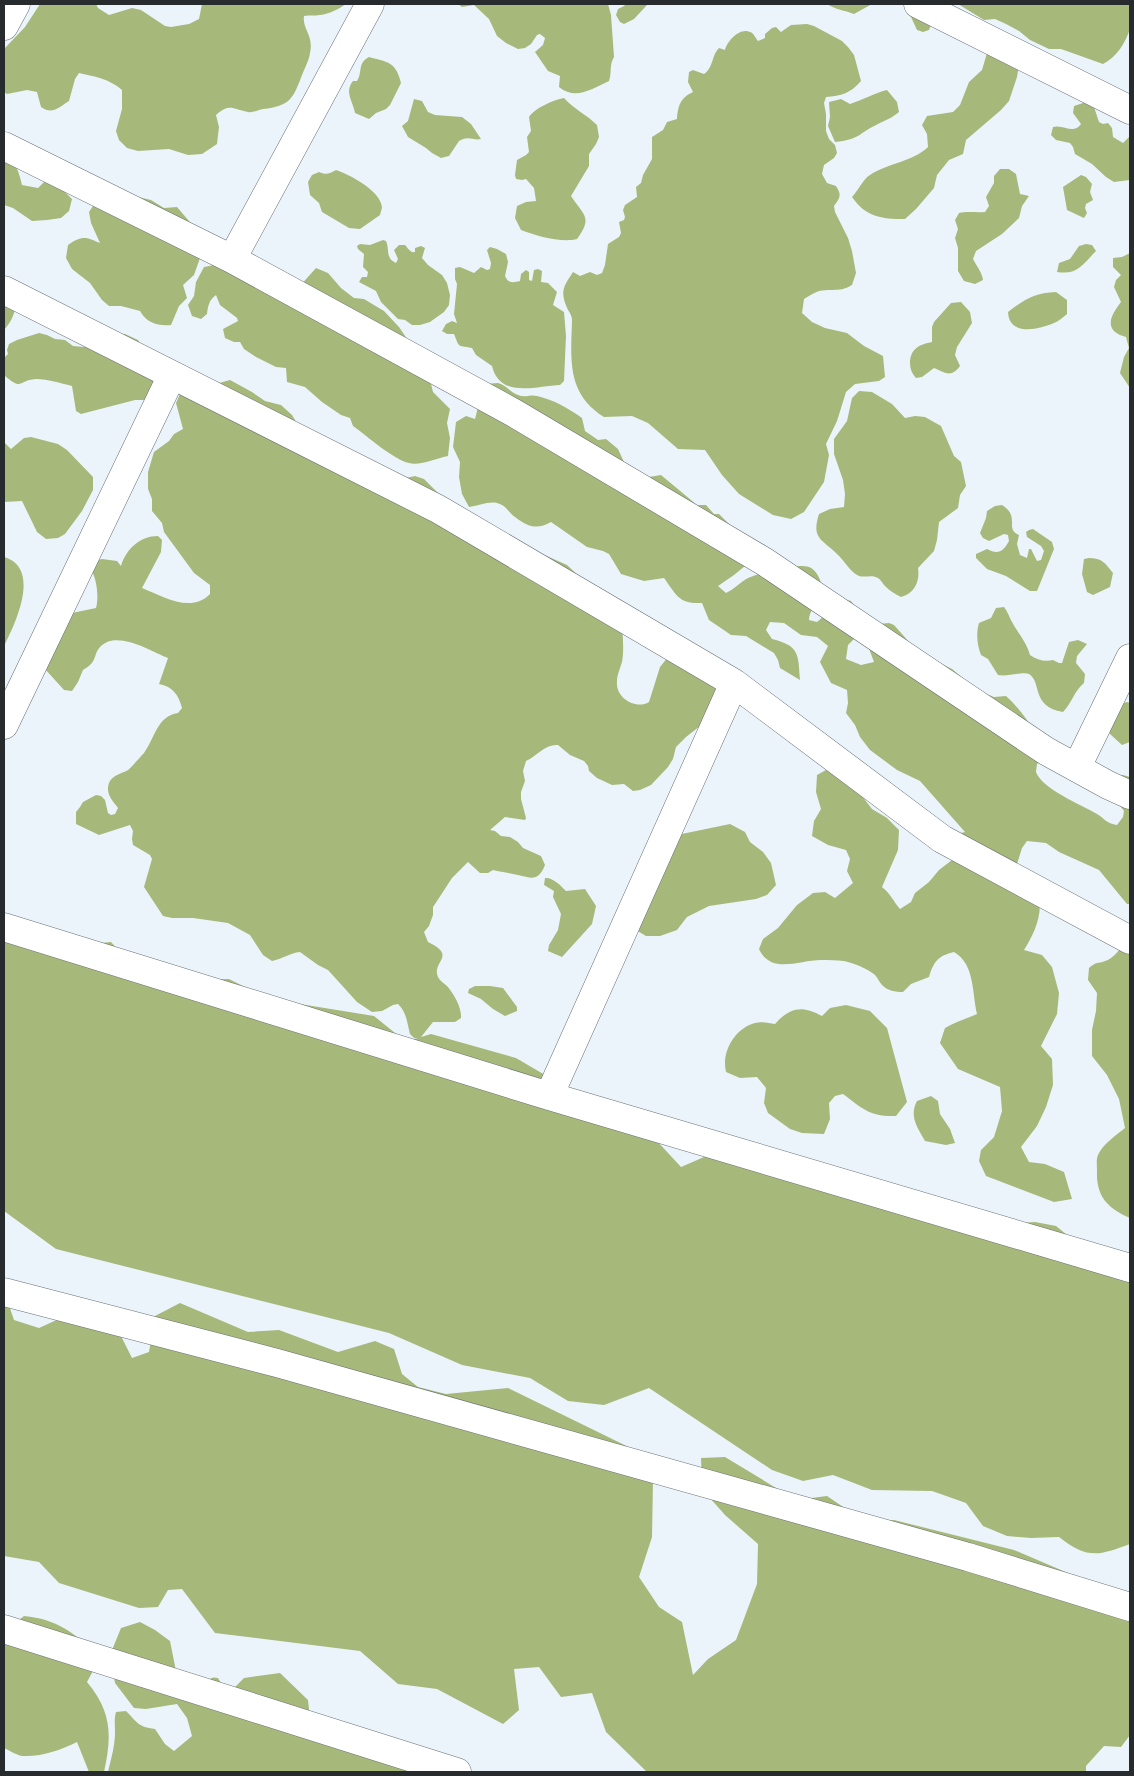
<svg xmlns="http://www.w3.org/2000/svg" width="1134" height="1776" font-family="'Public Sans',sans-serif">
<style>
.forest{fill:#a7b87b}
.lines{fill:none;stroke-linecap:round;stroke-linejoin:round}
.minor-casing{stroke:#686f75;stroke-width:29}
.minor{stroke:#fff;stroke-width:28}
</style>
<rect width="100%" height="100%" fill="#ecf4fb"/>
<!-- forest -->
<path class="forest" d="M40 4H96L98 8 109 15 132 8 141 10 165 26 171 27 189 24 199 19 202 4H346C339 9 329 14 320 15 314 16 310 15 304 16 302 29 314 35 310 53 309 60 305 68 302 75 293 99 290 106 263 109 258 110 253 113 248 112 232 109 230 103 216 115L219 127 217 144 202 154 188 155 169 149 138 151 127 148 119 140 116 131 122 109V90C110 79 93 76 79 73L75 79 69 101C58 108 52 115 41 107L37 92 27 90 7 94 4 92V49L25 27Z
M458 4H608L611 15 614 57C609 65 612 73 609 81 593 88 576 101 559 87L560 76 548 71 535 52 543 45 545 38 540 34 537 35 531 44 525 48 518 49 506 43 497 36 489 19 474 5 462 7Z
M626 4H648L634 19 624 24 620 22 616 15 618 9 624 6Z
M827 4H872L854 14C844 10 836 10 827 4Z
M906 4 932 22 929 30 923 32 917 30 911 17 907 14Z
M958 4H1130C1130 11 1132 22 1130 29 1125 43 1117 57 1103 64L1061 49H1049L1030 40 1019 31 1006 24 995 19 984 20Z
M807 24 814 26 842 41 848 47 854 55 861 81C851 93 841 96 826 97L824 103 826 114V131L829 139 835 145 837 153 834 158 824 165 822 174 827 183 836 186C842 195 840 198 834 206L835 212 848 238 852 251 856 273 852 285C839 293 832 288 819 291 813 293 809 296 804 299L802 313 812 322 825 328 847 333 864 346 883 356 885 377 879 381 855 384 846 392 837 421 826 444 829 455 824 482 804 512 791 519 773 515 739 494 722 475 705 450 678 449 648 423 632 416 604 417C566 393 571 359 572 320 572 316 570 313 568 310 559 291 564 286 573 272L580 276 590 272 597 275 602 273 605 265 608 244 619 237 621 233 619 222 624 220 625 217 623 210 625 205 637 197 636 187 641 183 643 175 652 159V137L663 130 667 122 677 119C678 106 680 98 693 92L688 82 689 72 693 70 704 74C714 67 711 56 719 48L725 50C727 41 740 27 750 32 754 33 756 39 758 41L765 38V34L772 28 776 27 781 32 791 25Z
M987 53 1019 65 1017 77 1009 101 1001 110 966 140 963 154 949 160 937 175 934 188 916 209 905 219C881 219 866 217 852 197 858 191 863 179 870 175 888 163 912 162 928 147L927 134 922 125 927 116 953 112 960 105 969 82 982 70Z
M369 57C388 62 396 62 401 83L390 105 386 109 376 113 369 119 355 113C353 101 344 92 353 81H357C363 72 357 63 369 57Z
M887 90 897 102 899 112C892 118 886 120 878 124 859 133 859 140 835 142L828 126 830 117 829 102 841 99 850 104C863 100 874 93 887 90Z
M564 98C574 109 587 115 597 125L599 137 596 144 589 154V166L571 196C584 216 593 217 577 239 562 243 536 236 521 230L515 218 517 206 526 202 536 201 534 188 526 179 522 180 516 179 515 175 517 160 526 155 529 152 527 137 531 131 529 117C535 108 553 100 564 98Z
M414 99 422 101 428 112 435 115 462 117 471 124 481 139C473 141 469 135 459 141L449 156 441 158 432 153 426 148 408 137 402 126 408 121Z
M1089 101 1094 107 1099 122 1103 124 1108 123 1112 128 1113 137 1123 143 1130 136V180L1114 182 1106 177 1092 164 1075 154 1073 147 1070 143 1056 140 1051 135 1053 127C1064 124 1073 135 1081 124L1073 113 1074 106Z
M4 155C16 161 19 172 22 185L38 188 44 182 59 186 72 199 69 211 61 218 47 220 32 221 13 208 4 205Z
M1000 169H1009L1016 174 1020 194 1029 196 1022 206 1019 218 1002 234 976 251 973 259C977 267 982 272 983 280L975 284 964 281 958 271V248L955 238 958 229 955 220 959 213C968 211 976 213 985 212L989 206 986 197 994 183V176Z
M336 170C350 175 380 190 382 207 382 208 380 215 380 215L360 229 349 228 322 212 319 203 310 195 308 182 312 175 319 172C326 175 329 174 336 170Z
M1081 175 1086 177 1092 184 1090 192 1093 200 1086 204 1085 208 1087 213 1084 218 1067 210 1063 187Z
M138 197 151 200 164 208 177 207 189 221 200 258 194 275 183 285 187 298 179 306 171 325C157 326 147 323 140 311L121 306H109L102 300 90 283 72 269 66 258 68 245C82 235 86 237 100 243L91 223 89 212 95 203Z
M383 240 386 241C390 250 385 258 396 263L398 259 394 250 399 245H405C408 248 410 253 415 252V248L421 246 425 248 422 258 428 265 442 275 447 283 450 295 449 305 444 312 430 322 420 325H412L405 320 398 319 381 302 376 291 359 282 362 277H367L368 272 363 267 364 254 358 249 357 246 360 244 370 245Z
M1086 244 1092 245 1096 251C1082 265 1078 275 1057 272L1059 263 1070 259 1079 246Z
M490 247 497 249 506 254 508 262 505 276C508 283 512 283 520 281L521 274 526 270 529 272V280L532 281 534 270 538 269 542 271 541 282 548 283 557 292 553 305 564 312 566 336 564 381 560 385C536 386 500 399 492 366L476 355 472 348C456 345 460 348 454 334H447L442 331 446 324 452 321 457 323 454 314 457 284 455 279V268L460 267 474 273 481 267 487 270 490 269 491 263 487 250Z
M1130 253V388L1120 373 1124 357 1129 348 1126 337C1103 331 1110 316 1121 302L1114 287 1116 280 1121 275 1113 267V258L1122 257Z
M219 264 299 287 316 268 328 273 341 288 354 298 364 299 384 311 399 327 427 368 433 392 450 409 447 423 450 438 448 456C437 458 420 466 409 463 394 460 367 436 353 426L350 418 341 415 322 402 305 387 287 382 286 368 276 367 256 357 244 349 240 342H234L225 338 223 329 238 321 237 318 220 305 216 295C209 300 208 306 207 314L201 319 192 316 188 305 194 296 196 282 204 267Z
M4 276C20 292 19 314 4 330Z
M1056 292 1067 300V314C1063 317 1059 321 1054 323 1038 330 1009 336 1008 312 1025 299 1034 293 1056 292Z
M961 302 970 312 972 323 957 347 955 355 960 366C951 378 946 373 934 368L922 377 916 378C912 374 910 369 910 363 910 349 920 344 932 342V327L934 322 951 303Z
M39 333 47 335 55 339 65 340 73 346 84 347 118 334H125L138 340 142 347 163 359 151 400H135L81 414 76 411 72 386C60 383 48 379 36 379 18 380 23 392 4 375V358L8 354 7 350 9 344 17 340Z
M230 380 252 392 265 401 281 405 292 415 307 440 396 476 406 478 415 476 424 479 449 504 522 545 567 565 583 580 622 627C623 639 624 651 622 662 620 669 617 675 617 681 615 698 636 710 649 702L660 667 668 657 723 678 700 726 686 737 676 747 673 759 668 767 651 785 640 790 633 791 624 784 612 785 597 778 589 771 588 766 584 761 570 755 558 745C545 744 537 756 526 761L523 771 525 781 521 792V799L526 818 525 820 505 817 490 830 495 831 501 836 510 837 518 842 523 848 541 856 545 865C538 882 532 878 518 875 510 873 501 872 493 870L488 873H480L468 862 452 878 437 901 433 907V915L429 926 424 932 428 942C458 956 431 962 438 977 440 981 444 983 447 986 454 994 462 1008 461 1018L455 1022H433L421 1037 431 1034 516 1058 656 1140 681 1167 704 1157 730 1139H744L759 1147 956 1202 1006 1224 1035 1222 1056 1226 1072 1239 1130 1276V1544C1098 1556 1087 1559 1059 1537L1031 1538 1007 1536 983 1526 966 1503 932 1491 872 1490 833 1475 803 1481 772 1470 649 1388 604 1405 568 1401 530 1378 462 1365 389 1333 56 1249 4 1211V918L71 946 111 942 146 981 229 979 269 999 374 1016 405 1041 418 1038H414L410 1034C407 1023 407 1013 398 1004L393 1005 382 1011 372 1012 357 1002 328 970 318 965 300 952C290 953 282 959 272 961L263 955 250 935 228 923 193 918H172L163 916 144 887 152 859 150 855 133 845 132 839 133 831 130 825 99 835 76 824V812L80 807 83 802 96 795 101 796 105 800 108 813 111 815 115 814 118 808C113 801 105 794 109 783 112 775 121 774 128 770 130 769 142 755 144 753 155 738 157 716 178 713L182 708C178 694 173 687 159 684L168 658C151 651 117 630 101 646 92 655 99 661 83 670L78 682 72 691 64 690 45 669 72 613 96 608C99 597 97 580 91 569L94 561 102 559 117 561 121 566C126 549 140 536 158 536L162 540 161 552 142 588C162 596 191 614 210 594V585L194 573 164 532 162 523 152 511V499L148 489V472L154 452 169 441 174 434 183 429 176 403 180 394Z
M498 383C506 385 510 392 518 395 525 398 530 394 537 396 554 400 568 408 582 418L585 431 598 440 606 439 618 449 624 462 634 468 643 478 661 475 697 505H706L714 514H719L737 532 756 557 734 575 718 586 726 593C735 589 740 582 748 578 762 572 795 563 809 567 816 569 822 581 822 589 822 601 810 606 809 620L817 622 844 599 851 601 860 614 855 638 848 645 846 659 861 665 874 662 868 646 878 624 889 623 894 625 918 652 952 669 977 690 994 697 1006 696C1025 713 1036 734 1048 756L1037 764C1037 765 1036 771 1036 772 1042 789 1082 805 1097 814 1105 819 1106 823 1117 825L1123 817 1124 811 1118 803 1110 779 1123 775 1130 777V904H1127L1099 870 1059 852 1046 843 1027 841 1022 848 1017 864C1022 872 1036 885 1038 893 1044 913 1034 934 1024 950L1042 955 1052 967 1059 993 1057 1014 1041 1046 1052 1059 1053 1085 1046 1107 1037 1126 1021 1147 1029 1162 1045 1164 1064 1172 1072 1199 1054 1202 986 1176 979 1161 981 1150 994 1137 1002 1111 1000 1087 958 1069 940 1043 945 1028C955 1022 966 1019 977 1014 972 993 975 964 954 952 938 956 934 961 929 977L911 984 903 992C895 992 888 991 882 985 879 982 878 978 875 975 868 969 854 963 844 961 837 960 828 960 821 960 799 960 771 975 759 949L763 939 778 928 797 905 813 893 825 892 835 898 853 883 847 871 850 859 846 850 828 845 812 836 814 821 821 809 816 792 817 775 826 770 835 773 858 791 872 809 887 818 899 830 898 850 882 887C891 894 893 901 900 909L911 902 915 893 929 882 939 870 952 860 965 856 957 834 965 832 920 781 897 770 870 750 860 737 855 725 846 713 848 703 847 690 831 683 820 662 828 646 817 637 801 635 784 623 770 622 766 630 772 639C800 646 798 654 800 680L780 668 778 660 774 653 746 636 731 635 709 620 702 603C679 604 677 596 664 578L644 581 621 574 609 554 603 551 587 547 551 522C537 530 528 527 515 517 508 512 506 505 497 503 489 501 477 506 469 507L462 494 459 477 460 462 453 447 456 422 466 416 475 419 484 384Z
M859 391 872 392 892 404 905 418 915 416 925 417 941 426 954 456 961 462 966 486 960 495 958 508 939 522 937 540 934 551 918 568C920 581 915 593 901 597 895 594 890 591 885 586 883 584 881 580 878 578 872 574 865 578 859 576 849 571 845 561 837 554 822 539 811 539 819 514L830 509 844 507 845 494 843 480 834 454V439L847 421 852 398Z
M31 437 58 444 67 450 93 477V490L82 511 65 534 58 538 46 539 37 532 22 501 4 502V442L11 449 24 438Z
M1002 505C1021 517 1004 529 1019 535L1017 544 1020 555 1027 558 1029 549H1031L1037 561 1041 560 1044 551 1041 546 1027 537 1026 532 1029 530 1033 529 1052 542 1054 549 1037 591H1030L1006 576 987 569 976 558V554L987 549C998 555 1003 552 1009 541L1008 535 1004 534 989 541 983 538 980 533 986 518 987 511 995 506Z
M4 557C42 568 15 624 4 646Z
M1089 558C1102 558 1105 563 1113 573L1110 587 1093 595 1087 592 1082 574 1084 559Z
M1004 607C1008 612 1009 617 1012 622 1018 633 1027 643 1030 655 1037 660 1045 662 1053 660L1059 663H1062L1069 642 1078 640 1087 644 1077 656 1076 663 1085 674 1084 683C1074 691 1072 703 1063 712 1031 707 1042 682 1029 674 1023 671 1008 677 998 675L988 659 981 655C977 645 976 633 979 623L991 618 996 608Z
M1127 702 1130 703V742L1122 745 1110 734 1107 716 1113 707Z
M730 824 745 832 750 842 763 852 771 863 776 885 767 895 756 899 709 906 687 917 677 930 660 936H646L631 927 672 836Z
M545 878C553 877 561 886 566 891L585 889 596 906 592 924 562 957 548 951 549 945 558 930 561 914 553 897 554 891 544 885Z
M1124 944H1130V1218C1108 1208 1096 1197 1097 1171 1097 1166 1096 1159 1098 1155 1103 1144 1115 1136 1125 1128L1119 1099 1107 1075 1092 1056V1030L1096 1011 1097 993 1088 980 1089 968C1097 961 1097 964 1105 961 1113 959 1119 950 1124 944Z
M475 986H490L503 988 517 1007V1011L505 1016 493 1009 481 999 468 993 469 989Z
M846 1005 870 1011 887 1028 907 1102 896 1116C870 1117 863 1109 843 1094L835 1096 829 1103 830 1119 824 1134 802 1133 790 1129 768 1113 764 1103 766 1088 757 1077 740 1078 726 1072C721 1052 735 1028 755 1023 761 1021 769 1023 775 1024 790 1007 802 1005 822 1016L830 1008Z
M931 1096 938 1101 940 1114 950 1129 955 1143 946 1145 925 1141C917 1127 909 1116 917 1101Z
M4 1291 14 1320 39 1328 83 1308 116 1326 132 1358 149 1352 155 1316 180 1303 248 1332 279 1330 338 1352 375 1341 394 1349 402 1374 418 1387 446 1394 508 1388 647 1456 653 1479 652 1537 639 1577 659 1607 682 1622 693 1675 708 1659 736 1640 757 1584 758 1544 725 1515 702 1489 701 1458 725 1457 796 1500 827 1496 867 1523 894 1520 1014 1550 1124 1597 1130 1614V1735L1121 1747 1104 1746 1086 1766V1772H647L606 1732 592 1693 561 1697 539 1667 514 1669 519 1710 503 1724 437 1689 398 1684 360 1651 215 1633 182 1589 168 1590 158 1607 139 1608 59 1583 39 1562 4 1556Z
M24 1616C57 1619 74 1633 97 1654L94 1669 87 1682C112 1712 112 1736 104 1772H89L77 1742C61 1750 42 1757 22 1756 16 1755 9 1750 4 1748V1624H14Z
M140 1622 155 1630 170 1641 176 1671 208 1682C211 1677 213 1677 218 1678L221 1683V1688L232 1690 244 1678 280 1673 308 1700 312 1736 412 1769 411 1772H108C111 1759 115 1746 115 1732 115 1725 114 1719 116 1712L126 1711C137 1722 138 1727 155 1729L165 1744 174 1751 192 1736 187 1718 177 1704 146 1709 134 1708 115 1683 110 1655 121 1628Z"/>
<g class="lines">
<!-- minor casing -->
<g class="minor-casing">
<path id="minor" d="M918 4 1130 110
M4 26 16 4
M4 146 232 259 514 413 765 562 1046 751 1108 785 1130 795
M232 259 370 4
M4 290 438 509 734 683 942 839 1130 940
M4 725 172 375
M1077 767 1130 658
M4 927 549 1096 1130 1268
M549 1096 734 683
M4 1292 277 1363 968 1557 1130 1607
M4 1629 457 1772"/>
</g>
<!-- minor -->
<use href="#minor" class="minor"/>
</g>
<!-- border -->
<rect width="1134" height="1776" fill="none" stroke="#282b2e" stroke-width="10"/>
</svg>
